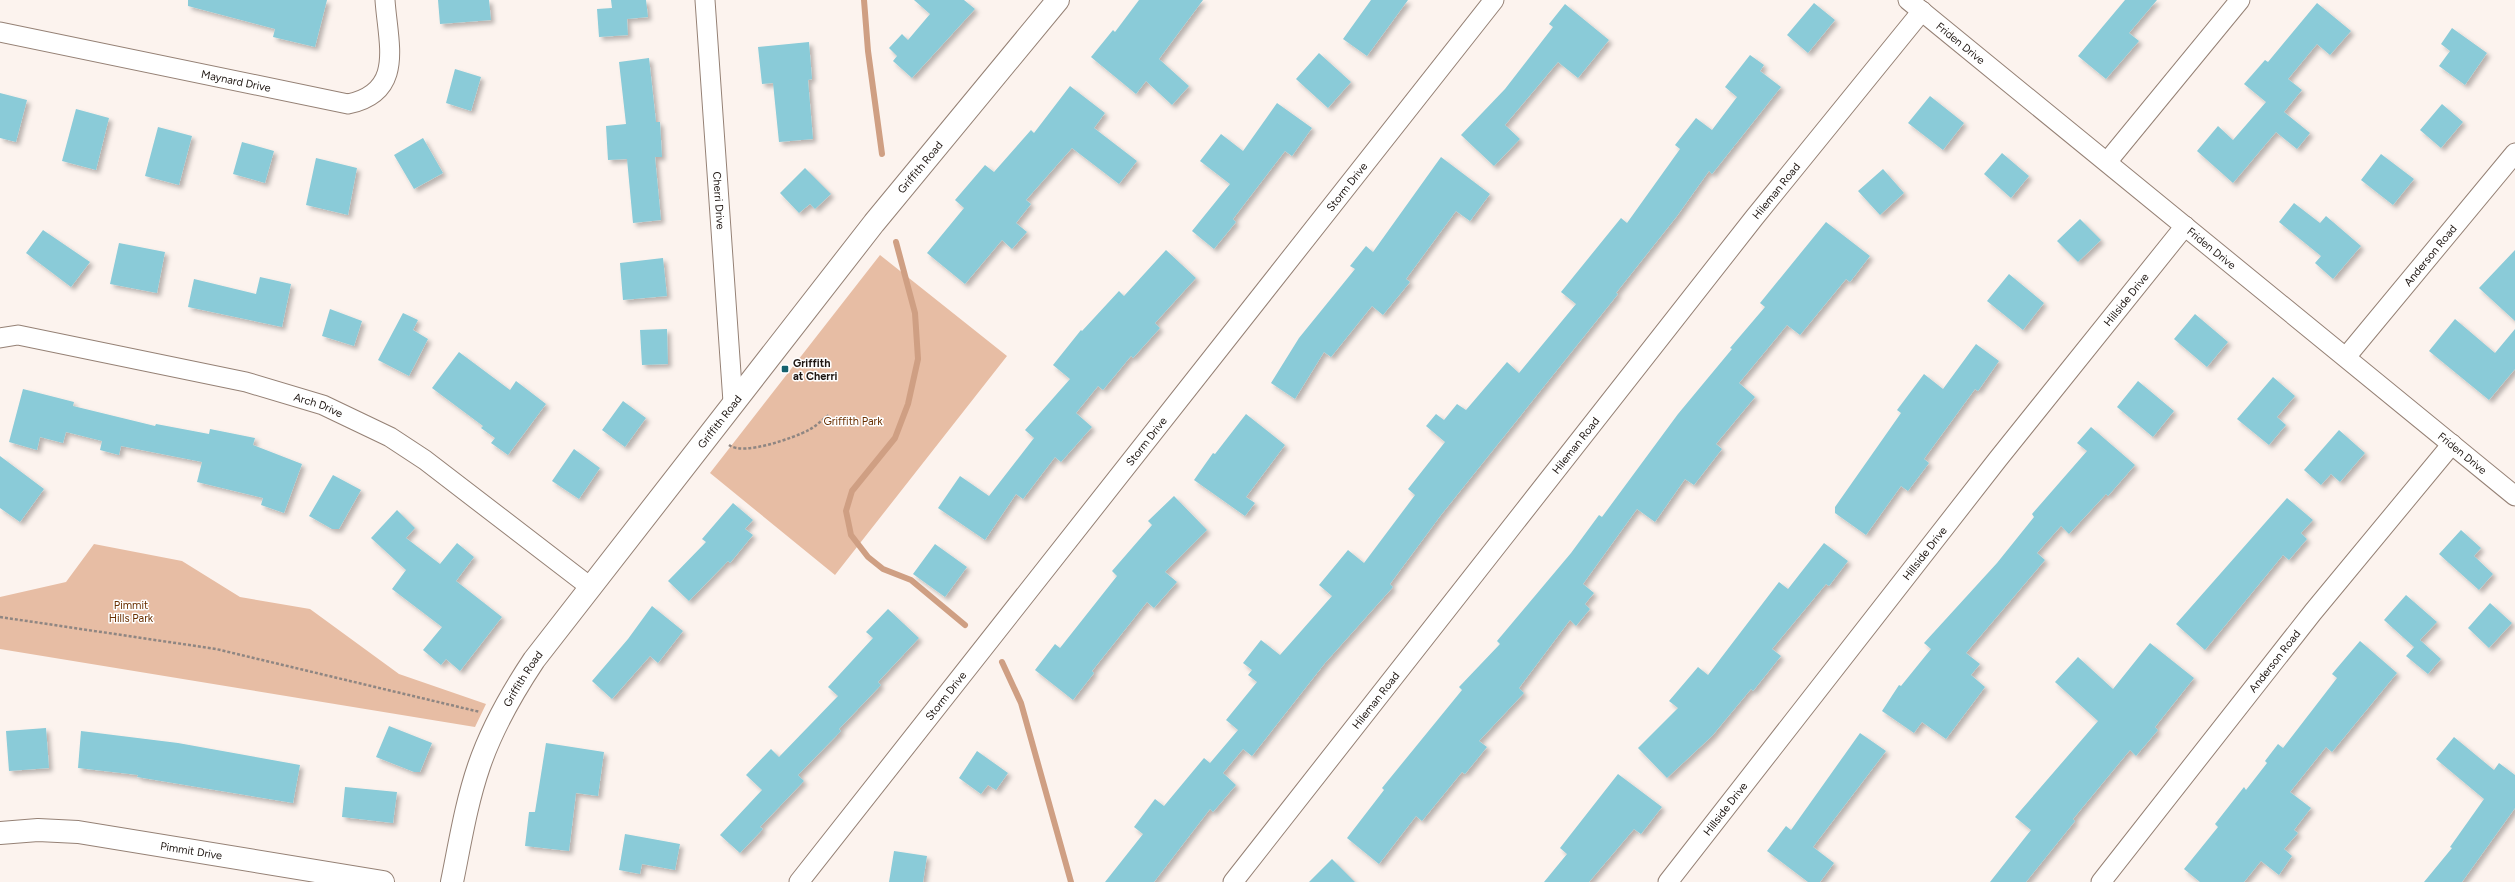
<svg xmlns="http://www.w3.org/2000/svg" width="2515" height="882" font-family="Figtree,sans-serif">
<style>
.green{fill:#e7bda4}
.lines{fill:none;stroke-linecap:round;stroke-linejoin:round}
.stream{stroke:#cf9f83;stroke-width:6}
.building{fill:#8acbd8;filter:url(#shadow)}
.minor-casing{stroke:#958175;stroke-width:21}
.tertiary-casing{stroke:#958175;stroke-width:24}
.path{stroke:#8f8682;stroke-width:2.5;stroke-dasharray:3 2;stroke-linecap:butt}
.minor{stroke:#fff;stroke-width:19}
.tertiary{stroke:#fff;stroke-width:22}
.poi-dot{fill:#15616d;stroke:#fff;stroke-width:1.5}
.labels{text-anchor:middle;stroke-width:3;stroke-linejoin:round;paint-order:stroke}
.street-label{font-size:11px;fill:#1e1612;stroke:#fff}
.poi-label{font-size:11px;font-weight:bold;fill:#1e1612;stroke:#fff;text-anchor:start}
.park-label{font-size:11px;fill:#692f00;stroke:#fff}
</style>
<defs>
<filter id="shadow"><feDropShadow dx="3.5" dy="3.5" stdDeviation="2" flood-color="#0004"/></filter>
</defs>
<rect width="100%" height="100%" fill="#fcf3ee"/>
<!-- green -->
<path class="green" d="M880 255 1007 356 835 575 710 473Z
M94 544 182 561 240 597 310 609 399 674 486 704 475 727 0 649V597L66 582Z"/>
<g class="lines">
<!-- stream -->
<path class="stream" d="M864 0 868 51 882 154
M896 242 915 313 918 359 908 404 895 438 852 491 846 511 851 535 868 557 883 569 911 580 965 625
M1002 662 1021 703 1071 882"/>
</g>
<!-- building -->
<path class="building" d="M188 0H327L315 47 273 37 275 29 188 6Z
M438 0H489L491 20 440 24Z
M611 0H646L648 17 627 19 628 35 599 37 597 9 612 8Z
M914 0H964L975 9 912 78 893 61 897 56 889 48 902 34 908 40 930 14Z
M1139 0H1203L1159 59 1189 86 1172 105 1146 81 1136 94 1091 57 1113 30 1115 32Z
M1371 0H1408L1367 56 1343 39Z
M2125 0H2157L2129 33 2139 41 2106 79 2078 56Z
M1814 3 1835 20 1808 53 1787 35Z
M2317 3 2351 31 2330 55 2317 44 2288 79 2302 90 2284 112 2310 133 2297 149 2276 132 2233 183 2197 151 2218 126 2233 140 2266 102 2244 84 2265 60 2268 62Z
M1565 4 1609 40 1578 78 1558 62 1505 125 1520 139 1494 166 1461 135 1505 89 1553 27 1549 24Z
M2452 28 2487 53 2465 85 2439 66 2450 51 2441 44Z
M809 42 812 79 808 80 813 139 779 142 773 83 762 84 758 47Z
M1319 53 1351 82 1328 108 1296 79Z
M1750 55 1764 65 1760 71 1781 87 1712 174 1709 171 1677 216 1616 293 1618 294 1441 515 1390 584 1393 587 1325 663 1252 756 1243 749 1223 773 1236 785 1213 812 1210 809 1154 882H1105L1143 834 1134 827 1155 799 1164 806 1204 758 1210 763 1238 730 1226 720 1257 682 1248 675 1252 670 1243 663 1261 640 1280 655 1332 596 1319 585 1348 550 1364 563 1415 495 1408 489 1445 442 1426 426 1436 414 1444 420 1457 404 1466 410 1507 362 1519 373 1576 304 1561 292 1621 218 1627 223 1680 149 1675 145 1696 118 1712 130 1737 97 1725 87Z
M649 58 656 122H660L662 157H655L661 220 633 223 627 159 608 160 606 126 626 124 619 62Z
M455 69 481 77 471 111 446 103Z
M1070 86 1105 113 1094 128 1137 161 1119 184 1072 148 1026 200 1031 204 1016 223 1027 232 1012 249 1002 240 965 284 927 253 964 208 955 200 985 165 994 172 1031 130 1034 133Z
M0 93 27 100 16 142 0 138Z
M1930 96 1964 123 1943 150 1908 123Z
M1277 103 1312 128 1292 156 1285 151 1233 219 1236 222 1214 249 1192 231 1230 184 1200 161 1221 134 1243 151Z
M2442 104 2463 122 2441 148 2420 130Z
M76 109 109 118 96 170 62 161Z
M158 127 192 136 179 185 145 176Z
M423 138 443 173 414 189 394 155Z
M242 142 274 151 265 183 233 174Z
M2002 153 2029 176 2011 198 1984 174Z
M2381 154 2414 179 2393 205 2361 180Z
M1441 157 1490 194 1470 221 1456 211 1406 279 1410 282 1383 315 1372 306 1331 357 1324 352 1295 399 1271 383 1299 338 1355 269 1350 266 1366 246 1373 252Z
M316 158 357 168 348 215 306 205Z
M805 168 831 194 815 209 810 204 799 213 780 193Z
M1883 169 1904 193 1880 215 1858 191Z
M2294 203 2320 223 2326 216 2361 246 2333 279 2315 263 2321 256 2279 222Z
M2080 219 2101 240 2078 262 2057 241Z
M1826 222 1870 256 1850 282 1846 279 1800 335 1787 325 1739 383 1755 397 1716 444 1722 449 1694 485 1685 479 1655 522 1637 509 1583 584 1594 593 1585 604 1590 609 1576 626 1570 620 1519 688 1524 693 1479 741 1487 747 1465 774 1462 772 1422 821 1416 816 1379 864 1347 838 1384 790 1382 788 1462 690 1459 687 1500 644 1497 641 1571 553 1599 515 1602 517 1678 414 1732 349 1730 348 1765 307 1760 303Z
M43 230 90 262 71 287 26 253Z
M119 243 165 252 157 293 110 284Z
M1166 250 1196 278 1155 323 1160 328 1133 358 1131 356 1103 390 1098 386 1076 413 1092 427 1061 462 1055 457 1023 499 1016 494 985 540 938 508 960 476 989 496 1034 438 1025 430 1070 379 1053 365 1081 330 1082 331 1119 291 1124 296Z
M2515 250V321L2479 288Z
M663 258 667 296 623 300 620 263Z
M2009 274 2044 303 2023 330 1987 301Z
M260 277 291 284 282 327 188 307 194 279 256 294Z
M330 309 362 321 354 346 322 336Z
M403 313 418 320 413 330 428 339 409 376 378 360Z
M2195 314 2228 342 2207 367 2174 339Z
M2455 319 2495 353 2515 329V369L2489 400 2429 351Z
M667 329 668 364 642 365 640 330Z
M1976 344 1999 361 1978 391 1975 389 1924 459 1929 463 1908 491 1901 486 1866 535 1835 513V507L1901 413 1897 410 1924 374 1943 389Z
M459 352 510 390 516 381 546 404 508 455 491 443 495 438 481 428 483 426 432 388Z
M2273 377 2295 396 2277 417 2286 425 2269 445 2237 419Z
M2138 381 2174 411 2153 437 2117 407Z
M23 389 74 402 73 406 155 426 156 424 209 434 210 429 255 438 253 445 302 464 284 513 261 505 263 498 197 482 202 462 121 446 119 455 100 450 102 441 66 432 63 443 40 437 37 450 9 442Z
M623 401 646 418 625 447 602 430Z
M1246 414 1285 445 1246 497 1255 503 1245 516 1194 480 1213 453 1215 454Z
M2091 427 2135 465 2108 496 2106 494 2069 534 2061 526 2037 553 2045 560 1966 653 1980 664 1971 675 1985 687 1946 739 1922 722 1914 733 1882 711 1899 685 1901 686 1931 649 1924 643 1997 563 2034 517 2032 514 2087 451 2077 443Z
M2339 430 2365 453 2340 482 2331 474 2321 485 2304 470Z
M574 449 600 468 579 499 552 481Z
M0 456 44 489 20 522 0 508Z
M333 475 361 490 339 529H332L309 516Z
M1174 496 1207 530 1165 572 1177 582 1154 608 1147 602 1092 671 1094 673 1073 700 1035 670 1055 644 1060 648 1117 576 1112 571 1152 525 1148 521Z
M2287 498 2313 520 2301 533 2307 539 2289 560 2283 555 2205 650 2176 624Z
M733 503 753 520 745 529 753 535 730 563 728 561 689 601 668 581 706 542 702 539Z
M397 510 415 528 406 538 440 564 457 543 474 557 456 581 502 617 460 671 446 659 441 665 423 650 442 627 392 589 406 570 371 538Z
M2461 530 2481 548 2474 556 2493 574 2479 590 2439 554Z
M1824 543 1848 561 1829 586 1826 584 1772 649 1781 656 1753 691 1751 689 1712 736 1667 778 1638 748 1678 708 1669 701 1698 667 1708 675 1779 582 1788 589Z
M935 544 967 567 945 597 913 574Z
M2406 595 2437 622 2420 640 2441 659 2428 674 2406 656 2414 647 2384 620Z
M2490 603 2512 623 2489 648 2468 628Z
M652 606 683 631 658 663 650 656 612 699 592 681 628 639Z
M888 609 919 638 878 682 881 685 839 729 841 731 798 775 804 781 760 827 763 829 740 853 720 835 762 790 746 775 771 749 779 757 838 696 828 687 873 638 866 632Z
M2360 641 2397 673 2332 752 2326 747 2290 792 2311 808 2294 830 2298 833 2284 849 2292 856 2279 875 2261 861 2244 882H2200L2184 869 2218 827 2215 824 2244 787 2246 790 2267 763 2265 761 2278 744 2283 748 2337 678 2332 674Z
M2150 643 2194 678 2155 727 2158 730 2136 756 2130 750 2073 819 2075 821 2026 882H1990L2031 830 2015 817 2098 721 2055 682 2078 657 2113 689Z
M389 726 432 743 420 772H414L376 757Z
M46 728 49 768 9 771 6 731Z
M81 731 178 743 300 765 293 803 137 777 138 775 78 768Z
M1860 733 1886 751 1813 847 1834 863 1820 882H1808L1767 851 1786 826 1791 830Z
M2454 737 2494 770 2499 763 2515 775V808L2462 882H2424L2452 848 2450 847 2484 799 2436 759Z
M546 743 604 752 598 796 576 793 569 851 525 846 529 812H535Z
M977 751 1008 773 996 790 988 785 981 794 959 778Z
M1618 774 1662 807 1641 834 1634 829 1589 882H1544L1567 854 1560 848Z
M345 787 397 792 393 823 342 817Z
M625 834 680 844 675 870 642 864 640 874 619 870Z
M894 851 927 856 923 882H889Z
M1332 859 1355 882H1309Z"/>
<g class="lines">
<!-- minor casing -->
<g class="minor-casing">
<g id="minor">
<path id="s1" d="M705 0 733 402"/>
<path id="s2" d="M1908 0 2515 496"/>
<path id="s3" d="M0 32 348 104C405 92 388 44 385 0"/>
<path d="M2107 162 2240 0"/>
<path id="s4" d="M0 338 18 335 246 382 323 405 390 437 425 460 589 586"/>
<path id="s5" d="M2346 357 2515 153"/>
<path id="s6" d="M799 882 1494 0"/>
<path id="s7" d="M1233 882 1754 218 1922 11"/>
<path id="s8" d="M1668 882 1998 459 2185 226"/>
<path id="s9" d="M2101 882 2313 612 2452 444"/>
</g>
</g>
<!-- tertiary casing -->
<g class="tertiary-casing">
<g id="tertiary">
<path id="s10" d="M0 833 38 830 78 832 383 882"/>
<path id="s11" d="M452 882C460 843 466 804 479 766 492 728 512 693 534 660L874 223 1058 0"/>
</g>
</g>
<!-- path -->
<path class="path" d="M729 445C744 456 793 438 809 430 816 426 822 420 829 415
M0 617 216 649 480 712"/>
<!-- minor -->
<use href="#minor" class="minor"/>
<!-- tertiary -->
<use href="#tertiary" class="tertiary"/>
</g>
<!-- markers -->
<rect class="poi-dot" x="781" y="365" width="8" height="8" rx="2"/>
<g class="labels">
<!-- street labels -->
<g class="street-label">
<text dy="4" stroke="none"><textPath href="#s2" startOffset="68">Friden Drive</textPath></text>
<text dy="4" stroke="none"><textPath href="#s3" startOffset="241">Maynard Drive</textPath></text>
<text dy="4" stroke="none"><textPath href="#s11" startOffset="865">Griffith Road</textPath></text>
<text dy="4" stroke="none"><textPath href="#s6" startOffset="885">Storm Drive</textPath></text>
<text dy="4" stroke="none"><textPath href="#s7" startOffset="879">Hileman Road</textPath></text>
<text dy="4" stroke="none"><textPath href="#s1" startOffset="201">Cherri Drive</textPath></text>
<text dy="4" stroke="none"><textPath href="#s2" startOffset="392">Friden Drive</textPath></text>
<text dy="4" stroke="none"><textPath href="#s5" startOffset="132">Anderson Road</textPath></text>
<text dy="4" stroke="none"><textPath href="#s8" startOffset="741">Hillside Drive</textPath></text>
<text dy="4" stroke="none"><textPath href="#s4" startOffset="327">Arch Drive</textPath></text>
<text dy="4" stroke="none"><textPath href="#s11" startOffset="541">Griffith Road</textPath></text>
<text dy="4" stroke="none"><textPath href="#s6" startOffset="561">Storm Drive</textPath></text>
<text dy="4" stroke="none"><textPath href="#s7" startOffset="555">Hileman Road</textPath></text>
<text dy="4" stroke="none"><textPath href="#s2" startOffset="716">Friden Drive</textPath></text>
<text dy="4" stroke="none"><textPath href="#s8" startOffset="417">Hillside Drive</textPath></text>
<text dy="4" stroke="none"><textPath href="#s9" startOffset="281">Anderson Road</textPath></text>
<text dy="4" stroke="none"><textPath href="#s11" startOffset="217">Griffith Road</textPath></text>
<text dy="4" stroke="none"><textPath href="#s6" startOffset="237">Storm Drive</textPath></text>
<text dy="4" stroke="none"><textPath href="#s7" startOffset="231">Hileman Road</textPath></text>
<text dy="4" stroke="none"><textPath href="#s8" startOffset="93">Hillside Drive</textPath></text>
<text dy="4" stroke="none"><textPath href="#s10" startOffset="193">Pimmit Drive</textPath></text>
</g>
<!-- poi labels -->
<g class="poi-label">
<text x="793" y="367">Griffith<tspan x="793" dy="13">at Cherri</tspan></text>
</g>
<!-- park labels -->
<g class="park-label">
<text x="853" y="425">Griffith Park</text>
<text x="131" y="609">Pimmit<tspan x="131" dy="13">Hills Park</tspan></text>
</g>
</g>
</svg>
